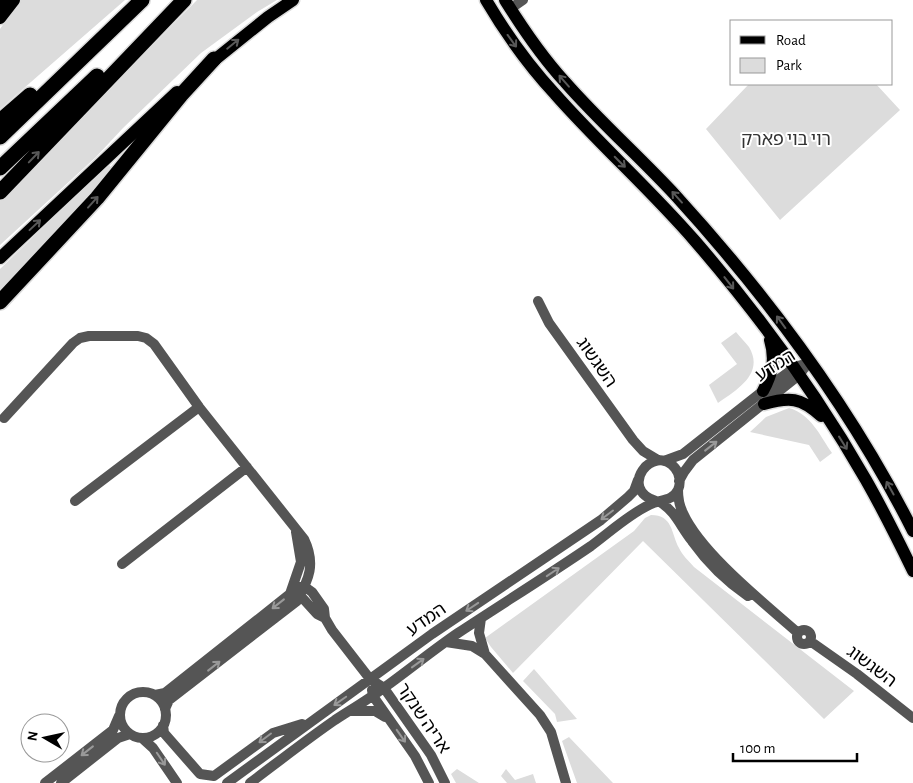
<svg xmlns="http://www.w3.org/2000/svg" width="913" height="783" font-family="'Alegreya Sans','Noto Sans Hebrew',sans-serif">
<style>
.green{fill:#dcdcdc}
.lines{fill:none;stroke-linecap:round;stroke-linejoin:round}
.major-casing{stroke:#dbdbdb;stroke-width:15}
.highway-casing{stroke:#dbdbdb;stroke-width:18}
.minor{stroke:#555;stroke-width:10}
.major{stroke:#000;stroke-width:12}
.highway{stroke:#000;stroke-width:15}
.oneway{stroke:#595959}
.oneway2{stroke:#999}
.labels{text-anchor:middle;stroke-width:4;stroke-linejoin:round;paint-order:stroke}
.park-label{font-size:18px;fill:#333;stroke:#fff}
.street-label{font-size:18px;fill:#000;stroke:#fff}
</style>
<rect width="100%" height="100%" fill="#fff"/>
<!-- green -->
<path class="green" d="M20 0H125L0 109V29Z
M197 0H277L257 12 201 53 123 128 96 157 0 245V201Z
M749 84H876L900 110 780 220 706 129Z
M108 165 114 169 32 256 0 295V269Z
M736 332C740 337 745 342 749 347 765 374 736 390 718 403L709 385 737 364 721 343Z
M789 408C811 414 820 436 832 453L820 462 809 445 750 432 766 417Z
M651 515C673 515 671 533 679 548 682 555 689 561 694 567L854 691 824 719 643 541 513 673 491 647 485 638 634 531 645 518Z
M534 669 577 719 557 722 555 714 523 681Z
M569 737 613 783H577L562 741Z
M457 769 479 783H456L451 774Z
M506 769 515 780 533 774 536 783H507L501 776Z"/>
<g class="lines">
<!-- major casing -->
<g class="major-casing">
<path id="major" d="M486 0C506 34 528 65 555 94 600 145 651 190 695 241 759 315 818 396 866 480 883 510 898 540 913 571
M505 0C523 29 542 57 565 82 600 122 640 157 676 196 768 297 851 408 913 531
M0 2 1 0
M0 18 14 0
M207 66 268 17 293 0
M0 258 177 92
M763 391C772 374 776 360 770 340
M764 404C789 397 801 397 821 416"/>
</g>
<!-- highway casing -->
<g class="highway-casing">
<path id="highway" d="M0 121 30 95
M0 137 142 0
M0 168 97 76
M0 192 184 0
M0 302 97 198 181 95 214 59"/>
</g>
<!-- minor -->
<path class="minor" d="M510 9 523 0
M538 301 549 323 633 440 643 451 658 460
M4 418 73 343 80 338 89 336H138L146 338 154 344 199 407 304 539C316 564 309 579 297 601L169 700 165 709
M664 461 683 454 763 391 794 368 801 365
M679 481 684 472 693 460 799 375 809 362
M678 490C678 498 679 505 683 513 701 553 764 603 798 633
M75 501 199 407
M660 502C676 512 680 526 692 541 707 562 726 581 748 596
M122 564 247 467
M293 586 305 587 312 592 324 609 325 618 332 630 370 679 384 688 431 755 445 783
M297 592 317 614 325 618
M481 618 479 633 485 654
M797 637a7 7 0 1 1 14 0a7 7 0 1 1-14 0Z
M810 641 857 674 913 718
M446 642 472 646 485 654 540 715 551 732 566 783
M372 690 373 696 415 756 429 783
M120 715a23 23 0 1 1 46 0a23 23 0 1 1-46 0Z
M155 695 165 693 290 594 301 562 296 532
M351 711H375L385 717
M163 725 164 733 200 774 214 776 273 733 302 724
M142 738 153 748 177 783
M45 783 113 730 119 716
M61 783 118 738 130 734
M227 783 432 634 601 520 628 497 634 491 638 480
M250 783C278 762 306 740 335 720 352 709 369 699 385 687 410 669 433 650 458 633 502 604 547 576 591 546 610 532 628 515 649 505 659 499 672 502 678 490 681 483 680 474 675 468 653 442 617 489 656 501"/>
<!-- major -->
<use href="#major" class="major"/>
<!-- highway -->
<use href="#highway" class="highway"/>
</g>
<!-- one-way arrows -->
<defs><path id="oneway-shaft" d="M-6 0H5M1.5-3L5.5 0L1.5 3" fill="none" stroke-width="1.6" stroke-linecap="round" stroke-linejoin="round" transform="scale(1.25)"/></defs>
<g class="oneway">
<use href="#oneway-shaft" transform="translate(512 41) rotate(54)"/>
<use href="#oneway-shaft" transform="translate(233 44) rotate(-39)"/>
<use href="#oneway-shaft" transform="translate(564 81) rotate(-131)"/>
<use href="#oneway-shaft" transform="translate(34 157) rotate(-46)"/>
<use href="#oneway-shaft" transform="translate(620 162) rotate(45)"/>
<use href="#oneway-shaft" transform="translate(677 197) rotate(-132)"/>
<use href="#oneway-shaft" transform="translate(93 202) rotate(-48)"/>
<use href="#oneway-shaft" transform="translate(35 225) rotate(-43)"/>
<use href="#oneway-shaft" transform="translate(729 283) rotate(52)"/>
<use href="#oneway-shaft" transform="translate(781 322) rotate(-126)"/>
<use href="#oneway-shaft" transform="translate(843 443) rotate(58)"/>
<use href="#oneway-shaft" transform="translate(890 488) rotate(-119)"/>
</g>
<g class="oneway2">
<use href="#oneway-shaft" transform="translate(711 446) rotate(-38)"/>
<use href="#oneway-shaft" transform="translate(607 515) rotate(143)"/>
<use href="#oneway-shaft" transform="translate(553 572) rotate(-34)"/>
<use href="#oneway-shaft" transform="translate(278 604) rotate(142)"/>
<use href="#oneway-shaft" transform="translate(472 607) rotate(146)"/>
<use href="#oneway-shaft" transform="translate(418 663) rotate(-36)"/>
<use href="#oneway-shaft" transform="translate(214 666) rotate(-38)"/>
<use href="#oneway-shaft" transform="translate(340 701) rotate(145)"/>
<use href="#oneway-shaft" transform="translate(401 736) rotate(55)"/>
<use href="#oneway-shaft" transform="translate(265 738) rotate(143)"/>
<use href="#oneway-shaft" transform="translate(87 751) rotate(142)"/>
<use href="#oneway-shaft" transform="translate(161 759) rotate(56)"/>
</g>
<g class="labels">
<!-- park labels -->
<g class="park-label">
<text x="786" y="145">רוי בוי פארק</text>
</g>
<!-- street labels -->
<g class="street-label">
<text transform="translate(597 362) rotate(55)" y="6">השגשוג</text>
<text transform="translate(775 365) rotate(-32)" y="6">המדע</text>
<text transform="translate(426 619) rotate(-35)" y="6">המדע</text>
<text transform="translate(872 666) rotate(37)" y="6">השגשוג</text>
<text transform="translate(424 718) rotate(56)" y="6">אריה שנקר</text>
</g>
</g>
<!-- legend -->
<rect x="730" y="20" width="162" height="65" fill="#ffffff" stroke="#999999"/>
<rect x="740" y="36" width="25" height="8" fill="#000000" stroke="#999999"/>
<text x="776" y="45" font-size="15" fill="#000000">Road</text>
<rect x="740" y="58" width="25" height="15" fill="#dcdcdc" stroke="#999999"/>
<text x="776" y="70" font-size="15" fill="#000000">Park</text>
<!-- north arrow -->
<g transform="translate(45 738) rotate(279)"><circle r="24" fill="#ffffff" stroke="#999999"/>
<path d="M0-4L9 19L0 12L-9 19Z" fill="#000000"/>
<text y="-8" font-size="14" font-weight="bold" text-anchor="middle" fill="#000000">N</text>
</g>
<!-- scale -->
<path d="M733 753v8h124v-8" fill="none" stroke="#000000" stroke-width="2.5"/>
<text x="740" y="753" font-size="15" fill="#000000" stroke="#ffffff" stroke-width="4" paint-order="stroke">100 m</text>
</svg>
